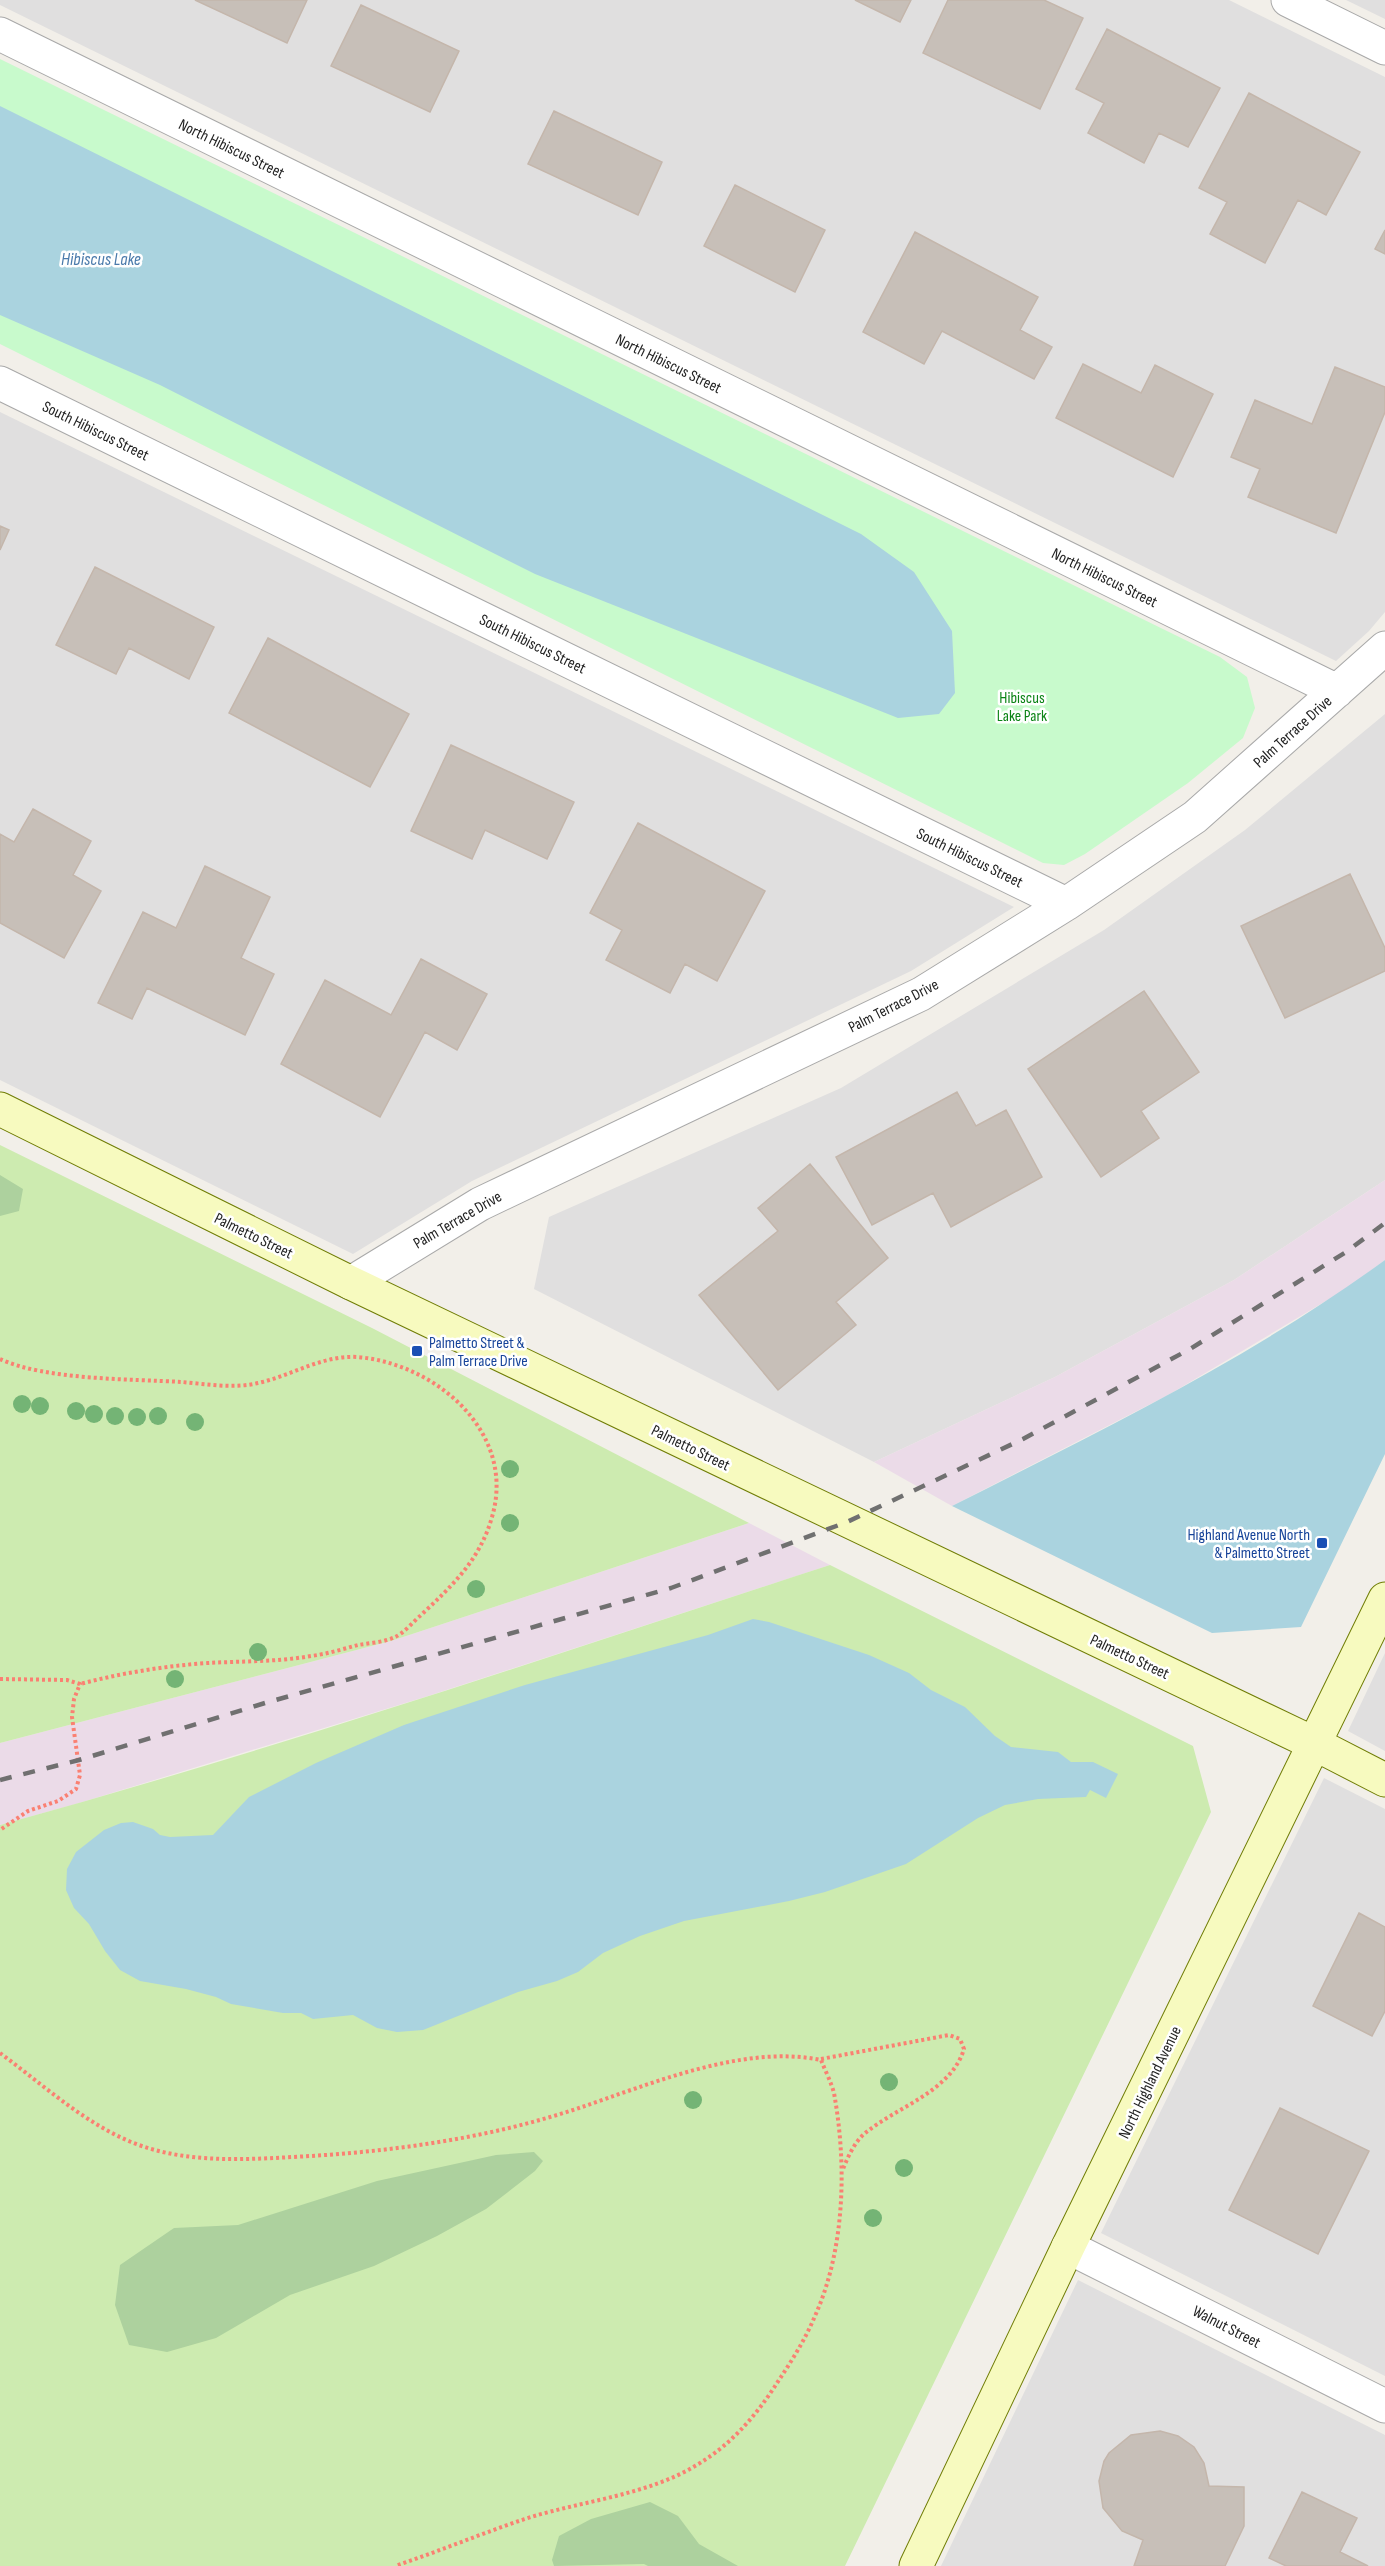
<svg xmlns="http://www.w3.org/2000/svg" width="1385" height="2566" font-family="'Sofia Sans Condensed',sans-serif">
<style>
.residential{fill:#e0dfdf}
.industrial{fill:#ebdbe8}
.grass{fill:#cdebb0}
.forest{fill:#add19e}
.park{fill:#c8facc}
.water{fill:#aad3df}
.building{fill:#c7bfb8;stroke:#c4b6ab;stroke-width:1.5}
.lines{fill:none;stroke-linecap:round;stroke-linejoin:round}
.street-casing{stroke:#a9a9a9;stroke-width:35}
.secondary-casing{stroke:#707d05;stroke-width:35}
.path{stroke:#fa8072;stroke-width:4;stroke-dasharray:3 3;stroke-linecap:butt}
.street{stroke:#fff;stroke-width:33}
.secondary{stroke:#f7fabf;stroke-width:33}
.rail{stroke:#707070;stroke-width:4.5;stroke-dasharray:12 12;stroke-linecap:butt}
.tree{fill:#74b475}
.transit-dot{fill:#1a4fb4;stroke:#fff;stroke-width:2}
.labels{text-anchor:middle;stroke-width:5;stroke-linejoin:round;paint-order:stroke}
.street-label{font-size:16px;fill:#222;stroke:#fff}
.park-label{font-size:16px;fill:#0c8416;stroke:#fff}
.transit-label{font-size:16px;fill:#164399;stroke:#fff;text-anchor:start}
.water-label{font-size:18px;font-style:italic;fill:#4a7aab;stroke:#fff}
</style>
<rect width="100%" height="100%" fill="#f2efe9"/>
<!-- residential -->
<path class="residential" d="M0 0H1229L1385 77V612L1369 631 1336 661 0 5Z
M1346 0H1385V19Z
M0 412 1014 907 911 971 472 1181 353 1254 0 1080Z
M1385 714V1180L1234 1280 1055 1377 874 1462 534 1289 549 1217 841 1088 1104 930 1245 830Z
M1385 1653V1751L1348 1731Z
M1324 1778 1385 1809V2376L1101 2233Z
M1078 2280 1385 2435V2566H941Z"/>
<!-- industrial -->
<path class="industrial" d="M1385 1180V1260L1346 1289 1170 1394 952 1506 874 1462 1055 1377 1234 1280Z
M749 1523 830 1565 425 1697 76 1804 0 1825V1743L391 1641Z"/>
<!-- grass -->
<path class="grass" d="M0 1145 372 1328 749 1523 391 1641 0 1743Z
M830 1565 1193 1746 1211 1812 845 2566H0V1825C280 1748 554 1655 830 1565Z"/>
<!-- forest -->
<path class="forest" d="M0 1175 23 1189 19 1211 0 1216Z
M534 2152 543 2161 535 2171 486 2209 437 2236 374 2266 290 2295 216 2338 167 2352 129 2345 115 2305 120 2265 174 2228 238 2225 377 2181 496 2155Z
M650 2502 678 2516 699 2544 738 2566H648L644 2564 554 2566 552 2560 559 2536 591 2519Z"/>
<!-- park -->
<path class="park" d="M0 59 1220 657 1247 677 1255 708 1243 738 1188 783 1085 854 1064 865 1043 863 0 344Z"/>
<!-- water -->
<path class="water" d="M0 106 861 534 914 572 952 631 955 693 939 714 898 718 535 574 160 385 0 315Z
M1385 1260V1454L1301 1627 1212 1633 952 1506C1100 1431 1251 1358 1385 1260Z
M753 1619 769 1622 869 1655 909 1673 931 1690 965 1707 995 1736 1011 1747 1058 1752 1071 1762H1093L1118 1774 1106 1798 1090 1790 1086 1797 1038 1799 1005 1805 978 1818 906 1864 825 1892 789 1901 684 1921 640 1936 603 1953 578 1972 557 1981 518 1992 423 2030 397 2032 377 2028 353 2015 313 2019 301 2013H283L231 2004 216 1997 186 1989 140 1981 120 1970 105 1951 89 1924 74 1908 66 1890 67 1869 76 1852 104 1830 121 1823 133 1822 153 1829 160 1835 170 1837 213 1835 249 1797 316 1763 404 1725 525 1685 708 1635Z"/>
<!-- building -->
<path class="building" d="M195 0H307L287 43Z
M855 0H911L900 22Z
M948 0H1044L1083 18 1040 109 923 53Z
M361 5 459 51 430 112 331 66Z
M1107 29 1220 88 1188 147 1159 133 1144 163 1088 133 1104 103 1076 89Z
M1249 93 1360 152 1326 215 1298 200 1265 263 1210 234 1227 202 1199 188Z
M554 111 662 162 638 215 528 164Z
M735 185 825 230 795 292 704 246Z
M1385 230V254L1375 249Z
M915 232 1038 297 1020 330 1052 347 1034 379 942 331 924 364 863 332Z
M1083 364 1141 393 1155 365 1213 394 1173 477 1056 418Z
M1335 367 1385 387V412L1336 533 1248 497 1260 469 1231 457 1255 400 1312 424Z
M0 526 9 530 0 550Z
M95 567 214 627 189 679 129 648 116 674 56 645Z
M268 638 409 714 370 787 229 713Z
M451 745 574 802 547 859 485 830 472 859 411 831Z
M33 809 91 841 73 875 101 891 64 958 0 923V834L14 842Z
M638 823 765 891 717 981 685 964 670 993 606 960 622 930 590 913Z
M205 866 270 897 241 958 274 974 245 1035 147 988 132 1019 98 1003 143 912 176 928Z
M1350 874 1385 948V971L1285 1018 1241 926Z
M421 959 487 994 457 1050 425 1032 380 1117 281 1064 325 980 391 1015Z
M1144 991 1199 1072 1141 1111 1159 1138 1101 1177 1028 1069Z
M957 1092 976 1126 1006 1110 1042 1177 951 1227 933 1193 872 1225 836 1157Z
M810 1164 888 1258 836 1302 856 1325 778 1390 699 1295 778 1231 758 1208Z
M1359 1913 1385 1927V2011L1372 2036 1313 2006Z
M1280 2108 1369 2151 1318 2254 1229 2210Z
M1160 2431 1178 2436 1194 2447 1204 2463 1209 2486 1244 2487V2526L1225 2566H1134L1143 2540 1122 2531 1103 2508 1099 2481 1104 2461 1109 2453 1131 2435Z
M1302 2492 1357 2518 1340 2552 1368 2566H1286L1269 2558Z"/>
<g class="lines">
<!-- street casing -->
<g class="street-casing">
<path id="street" d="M1288 0 1385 48
M0 34 1337 691
M0 383 1066 904
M351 1283 480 1204 921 994 1066 904 1195 817 1385 648
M1068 2247 1385 2406"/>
</g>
<!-- secondary casing -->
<g class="secondary-casing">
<path id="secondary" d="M0 1109 351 1283 1315 1744 1385 1780
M916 2566 1068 2247 1385 1599"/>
</g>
<!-- path -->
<path class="path" d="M0 1359C45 1380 131 1379 182 1382 206 1384 234 1389 258 1383 291 1376 322 1355 357 1357 435 1363 517 1432 492 1517 480 1560 452 1586 420 1616 413 1622 404 1633 395 1637 385 1642 370 1643 358 1645 343 1649 327 1654 311 1656 277 1662 242 1661 208 1663 164 1666 122 1673 80 1684
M0 1679 67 1680 80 1684 74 1699 72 1717 80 1775 76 1789 58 1801 28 1811 0 1830
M0 2053C42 2084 83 2122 131 2142 183 2163 238 2160 293 2157 390 2152 486 2139 579 2108 651 2084 744 2044 821 2060 825 2070 831 2082 834 2093 847 2165 845 2249 815 2316 805 2340 791 2362 777 2383 756 2416 730 2446 695 2466 649 2494 584 2501 531 2517 485 2532 440 2551 395 2566
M821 2059 949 2035 960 2039 964 2049C951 2092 896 2107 864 2134 854 2143 848 2157 843 2169"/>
<!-- street -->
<use href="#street" class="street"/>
<!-- secondary -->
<use href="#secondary" class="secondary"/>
<!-- rail -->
<path class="rail" d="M0 1780 79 1760 265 1703 671 1588 847 1522 1023 1439 1190 1349 1346 1252 1385 1223"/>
</g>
<!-- trees -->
<g class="tree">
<circle cx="22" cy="1404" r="9"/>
<circle cx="40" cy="1406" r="9"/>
<circle cx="76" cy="1411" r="9"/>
<circle cx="94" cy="1414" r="9"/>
<circle cx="115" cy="1416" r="9"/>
<circle cx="158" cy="1416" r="9"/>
<circle cx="137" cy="1417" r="9"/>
<circle cx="195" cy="1422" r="9"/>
<circle cx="510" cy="1469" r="9"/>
<circle cx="510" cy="1523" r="9"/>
<circle cx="476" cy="1589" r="9"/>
<circle cx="258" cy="1652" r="9"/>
<circle cx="175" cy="1679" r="9"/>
<circle cx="889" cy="2082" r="9"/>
<circle cx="693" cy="2100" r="9"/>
<circle cx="904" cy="2168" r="9"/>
<circle cx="873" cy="2218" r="9"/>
</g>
<!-- markers -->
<g class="transit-dot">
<rect x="411" y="1345" width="12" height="12" rx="3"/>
<rect x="1316" y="1537" width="12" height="12" rx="3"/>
</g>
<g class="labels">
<!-- street labels -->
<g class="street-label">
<text transform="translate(232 148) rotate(26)" y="6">North Hibiscus Street</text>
<text transform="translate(669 363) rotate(26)" y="6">North Hibiscus Street</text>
<text transform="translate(96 430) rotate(26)" y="6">South Hibiscus Street</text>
<text transform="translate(1105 577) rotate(26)" y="6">North Hibiscus Street</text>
<text transform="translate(533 643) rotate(26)" y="6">South Hibiscus Street</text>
<text transform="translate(1292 731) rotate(-42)" y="6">Palm Terrace Drive</text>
<text transform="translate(970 857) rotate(26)" y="6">South Hibiscus Street</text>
<text transform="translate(893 1005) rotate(-27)" y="6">Palm Terrace Drive</text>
<text transform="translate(457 1219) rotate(-30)" y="6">Palm Terrace Drive</text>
<text transform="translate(254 1235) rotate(26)" y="6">Palmetto Street</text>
<text transform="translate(691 1447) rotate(26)" y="6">Palmetto Street</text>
<text transform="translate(1130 1656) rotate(25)" y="6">Palmetto Street</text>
<text transform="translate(1149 2082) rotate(-64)" y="6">North Highland Avenue</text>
<text transform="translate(1227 2326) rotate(27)" y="6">Walnut Street</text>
</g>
<!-- park labels -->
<g class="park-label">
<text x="1022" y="703">Hibiscus<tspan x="1022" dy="18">Lake Park</tspan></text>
</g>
<!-- transit labels -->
<g class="transit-label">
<text x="429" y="1348">Palmetto Street &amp;<tspan x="429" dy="18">Palm Terrace Drive</tspan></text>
<text x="1310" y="1540" text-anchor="end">Highland Avenue North<tspan x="1310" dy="18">&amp; Palmetto Street</tspan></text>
</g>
<!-- water labels -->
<g class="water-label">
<text x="101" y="265">Hibiscus Lake</text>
</g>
</g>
</svg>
